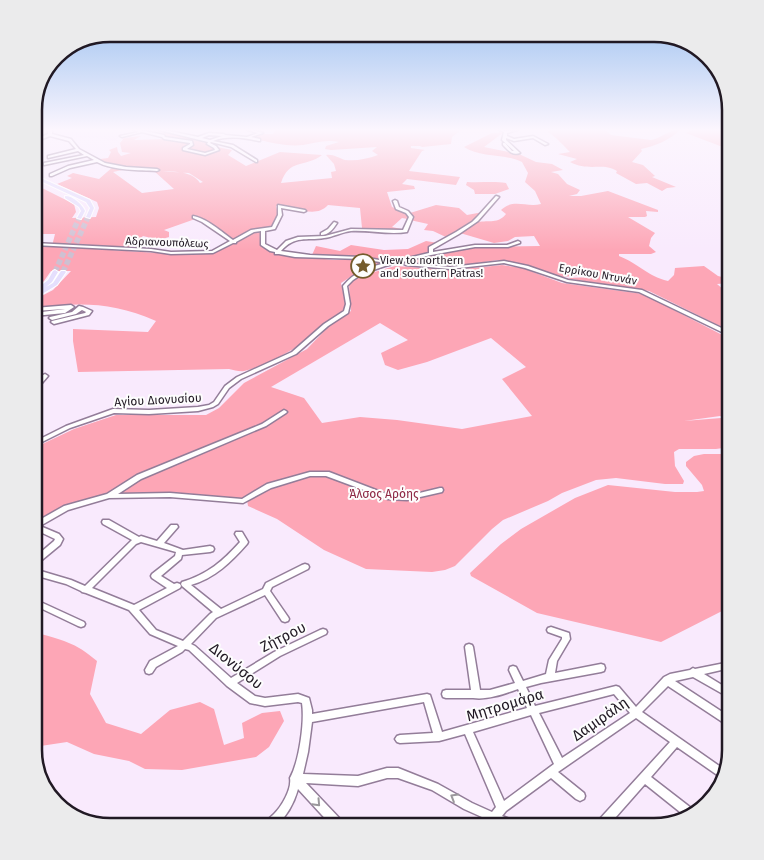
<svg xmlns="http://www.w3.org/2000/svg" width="764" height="860" font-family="'Fira Sans',sans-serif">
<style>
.built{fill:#f7e0fd}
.green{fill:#fda6b6;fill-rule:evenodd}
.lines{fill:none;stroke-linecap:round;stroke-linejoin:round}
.major-tunnel{stroke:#cec0d2;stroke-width:5.5;stroke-dasharray:5.5 2.5;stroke-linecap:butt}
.minor-casing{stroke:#937d99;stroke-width:3}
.major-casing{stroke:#fff;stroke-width:2}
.minor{fill:#fff;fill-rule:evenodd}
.major{fill:#e5dffd;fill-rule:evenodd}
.oneway{stroke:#9b989c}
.labels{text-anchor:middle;stroke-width:4;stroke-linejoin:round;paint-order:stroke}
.far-street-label{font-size:11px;fill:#211924;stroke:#fdfdfd}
.far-poi-label{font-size:11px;fill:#211924;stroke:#fdfdfd;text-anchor:start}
.street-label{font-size:12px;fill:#211924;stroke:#fdfdfd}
.park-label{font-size:12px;fill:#8e2845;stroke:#fdfdfd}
.near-street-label{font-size:15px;fill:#211924;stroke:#fdfdfd}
.rim{fill:none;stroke:#211924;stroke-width:2.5}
</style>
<rect width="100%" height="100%" fill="#f9eafd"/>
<!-- built -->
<path class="built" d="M63 130H116L121 137 113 141 99 138H82L60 133Z"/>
<!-- green -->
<path class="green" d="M152 130C181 130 205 146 232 150L228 155 246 166 280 152 322 155C305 168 289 158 281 183L332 178 331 172 336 171 334 164 326 155C334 154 338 158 345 160 357 161 367 159 378 155L372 151 377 147 331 150 325 149 326 146 339 142C325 139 315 143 303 145 286 147 270 142 254 139L256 137 252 136 264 132 265 134H273L275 130H461L452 137 451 144 422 147 420 146H411V148L425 150 422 151 409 171 460 177 456 185 407 179 402 184 414 186 415 189 387 192 392 207 406 212 409 217 408 219 402 218 392 227 401 229 390 231 362 228 360 208 328 205C315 219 296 207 280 205L276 206 278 213 273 228 258 229 235 240 198 218 164 230 169 232V237L159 240 143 236 129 249 52 246 55 234H34V184L74 204 76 212 72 218 96 217 99 208 97 202 57 184 72 178 67 176 73 173 99 179 114 166 100 161V159L108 158 111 152 109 150 117 147 118 152 121 156 131 153 122 152 120 143 124 138 141 136 134 140 167 139 162 134 164 133ZM127 169 189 173 203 182 200 183C191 169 168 172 154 171L174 189 142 193 113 172Z
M549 130H605L611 135 651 140C663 138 666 130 680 130 670 140 655 146 641 149L642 151 632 162 643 165 655 176 652 177 676 187 667 188 662 191 647 183 636 184 616 173 617 171C602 162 589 172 570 162L577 159 558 154 570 152C563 145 557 138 548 132Z
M693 130H718L730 134V143L720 146 686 133Z
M504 132 484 147 519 154 536 162 552 164 563 170 551 172 558 174 567 184 580 190 577 194 569 196H581L608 191 658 210V212L646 211 647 216 645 217H628L655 233 651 238 649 246 656 252 651 254H619V256C638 263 647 276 668 281L674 275 675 268 704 266 718 276 730 279V283L717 284 730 295V331L649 291 565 278 599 277 595 275 558 277 525 265 498 260 449 267 404 263 432 255 475 247 540 246 534 236 515 237 508 241 494 243 460 233C465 229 472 224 478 222 489 220 498 224 506 214L501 210C513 198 527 208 541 204L535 191 525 182 528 173 522 162C504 153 480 158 464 147L492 133Z
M467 182C480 183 494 181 506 183L509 189 495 194H475L474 190 466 185Z
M436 205 459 208 467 215 483 212 477 219 448 238 433 231 424 230 428 224 410 220 412 216 410 213Z
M257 231 261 233 260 245 270 252 277 254 334 260H365L386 263 355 274 341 283 346 308C326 331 275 364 244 371 240 372 234 370 229 369L78 372 73 341V329L148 332 156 321C113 302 80 302 34 308V300L53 290 71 271H51L44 281 34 289V245L173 254 214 253Z
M426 241 438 243 429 248 427 255 395 262 312 255 316 246 340 251 351 245 384 250 408 249Z
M502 265 522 268 562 283 643 294 730 339V421L720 416 684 421 721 418 730 422V447L716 449H679L674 452 675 466 684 481 683 484H665L616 478 596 480 562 493 548 501 503 520 492 529 455 566 445 570 432 572 366 569 324 550 277 519 248 506 247 500 243 498 238 499 184 493 110 494 100 496 61 508 34 523V448L74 429 116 415H206L219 408 244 383 307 349 331 324 351 311 349 285 357 277 395 266 454 270ZM380 323 408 340 381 353 385 365 398 370 427 362 491 338 526 367 502 379 532 416 462 429 397 420 360 417 322 423 304 398 271 387Z
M704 454H730V607L661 642 537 613 471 576 470 573 501 544 521 529 575 498 608 485 675 492H697L704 491 702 485 686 466V462L694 456Z
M34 632C62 640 75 642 97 661L90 694 106 723 141 734 170 710 200 702 214 709 224 745 244 738 242 723 262 713 280 711 284 721 269 747 256 757 182 770 145 769 129 761 94 754 67 742 34 747Z"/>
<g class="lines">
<!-- major-tunnel -->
<path class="major-tunnel" d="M55 272 79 218
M63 272 88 217"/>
<!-- minor casing -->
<g class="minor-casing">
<path id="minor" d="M48 130H52V134L71 139 79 149 105 163 126 167 157 169 159 170 157 171C139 170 114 171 97 162L70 168 52 176H50V174L68 166 94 160 87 156 44 165V163L84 155 78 151 48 158V156L76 149 69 141 50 136 34 142V140L48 134Z
M134 130H140L164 135 165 137 192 141 193 145 187 149 205 153 215 150 214 148 207 144 208 142 159 130H165L198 137 209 133 224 134 225 135 247 137 258 133 248 130H253L263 133 251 137 260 139V141H259C244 138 228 135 213 141L233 145 257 160V162H256L231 147 211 142 210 143 216 146 219 150 205 155 183 150V148L190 144V143L164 139 162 137 142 132 122 137 120 136 139 132ZM209 135 222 136 210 140 202 138Z
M500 130 508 131 517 130 507 133V136L514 139 533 136 548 144 545 145 533 138 514 141 506 138V140L520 153C512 156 508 150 503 145V143H505L512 151H514L502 140 504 132Z
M496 196 499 197 478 221 459 234 433 249V252L475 245H507L518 241 520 242V243L508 247H475L431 255 385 266 362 274 353 280 347 286 350 304 348 313 328 326 296 354 241 379 229 388 218 404 213 407 198 411 149 414 114 413 70 428 34 446V442L66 426 113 409 149 410 198 407 209 405 214 402 225 386 237 377 292 352 324 324 344 311 346 304 343 286C354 272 369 267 386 263L362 259 295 257 279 254H275V252L270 251 261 245V231L254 232 236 242V243H233L213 253 171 254 151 251 34 245V243L151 249 171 252 212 251 230 241 202 222 193 218V216C206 218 222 232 233 240L251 230 272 227 278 215V205L305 210 306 211 304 212 281 208 282 215 275 229 265 231V244L277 250 286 241 298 237 325 236 351 229 403 230 409 217 406 213 396 209 393 201 395 200 397 201 399 207 408 211 413 217 407 232C388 235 370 230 351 231 342 232 333 237 324 238 306 241 295 235 281 251L310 255 362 257 391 262 429 253V247L456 232 472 222 478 216Z
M334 222 337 223C333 229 329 235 321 235V233L328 229Z
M504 261 528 266 568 280 642 290 730 332V336L639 292 567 282 525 268 504 263 450 269 406 265 404 264 406 263 450 267Z
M71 305 74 307 65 313 34 316V313L65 309 34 311V308Z
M79 306 83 307 92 311 89 315 54 324 51 322 52 321 85 313 86 312 82 310 76 314 52 320 49 318 50 317 72 312Z
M45 374 48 376 36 390 34 391V386L43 375Z
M284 410 286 411 287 412 286 413 266 426 141 479 118 494 170 493 242 499 267 484 310 472H329L389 495 407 496 440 488H442L443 490 442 492 407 500 388 499 326 476H310L271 488 243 503 170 497 109 498 68 510 40 526 59 534 63 539 60 545 37 564 34 565V558L54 541 55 539 34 529V523L64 506 107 494 137 475 262 424Z
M103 520H109L139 537 141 536 157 541 171 525H177L178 527 164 543 183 550 210 546 213 547 214 549 213 551 210 552 182 555 181 559 161 576 174 584 177 583 180 584 181 586 180 588 139 610 156 630 183 641 210 614 213 612 182 586 181 584 182 582C208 574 223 561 240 542L235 534 236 532H242L248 542 247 544C231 562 215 578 191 585L221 609 263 589 266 583 302 565 305 564 308 565 309 567 308 569 272 587 270 591 288 617 289 619 288 621 285 622 282 621 265 595 216 618 191 644 195 646 231 678 274 652 320 630 323 629 326 630 327 632 326 634 280 656 237 683 255 696 265 698 298 694 309 698 312 710V714L427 694 430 695 431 698 442 732 527 708 518 689C504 694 488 700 473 698H446L443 697 442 694 443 691 446 690H471L465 647 466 645 469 644 472 645 473 647 480 690H490L515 683 509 670 510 667 513 666 516 667 523 681 546 674 549 660 562 639V637L548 632 547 630 548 628 551 627 569 633 570 639 557 661 555 673 601 664 604 665 605 668 604 671 601 672 541 683 526 687 535 706 616 686 619 687 636 707 664 677 670 674 690 670 693 668 695 669 730 662V668L704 674 730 690V698L693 677 675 681 730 717V726L727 725 668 686 642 712 725 770 723 779 677 747 651 777 695 811V812L685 816 645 784 608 826H596L597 822 670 742 636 718 558 772 584 793 585 796 584 799 580 801 576 799 551 778 506 811 502 816 517 822 518 826H502L464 809 432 790 398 778H387L358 786 306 783 343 822 344 826H332L298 789C294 803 287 816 276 826H263C265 821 270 818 274 814 282 806 292 789 290 778 299 762 305 722 302 703L298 702 265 706 250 703 227 686 189 650 185 649 182 652 156 667 152 673 149 674 146 673 145 670 150 661 178 646 150 634 129 610 86 593 82 592 81 591 66 584 34 575V569L71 580 85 586 132 540 103 524 102 522ZM141 542 176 552 175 556 152 574 151 576 152 578 167 588 134 605 92 588 136 544ZM614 694 630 713 562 758 539 713ZM424 702 433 733 400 735 397 736 395 739 397 742 400 743 439 741 465 734 496 807 492 812 472 803 438 784 398 768H387L358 776 303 774 308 752 312 722ZM531 715 554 764 504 801 473 732Z
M34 599 84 622 85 624 84 626 81 627 78 626 34 605Z"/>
</g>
<!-- major casing -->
<g class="major-casing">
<path id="major" d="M34 175 90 200 94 208 90 218 86 217 90 208 86 202 34 178Z
M65 196C73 196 82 204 85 211L81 219 77 218 81 211 79 207 65 198Z
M55 270 58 272 52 282 46 287 53 283 61 271H65L66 272 57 285 34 299V295L40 291 38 290V288L48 280 53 271Z"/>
</g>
<!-- minor -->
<use href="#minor" class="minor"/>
<!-- major -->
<use href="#major" class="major"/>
</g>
<!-- one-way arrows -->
<defs><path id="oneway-chevron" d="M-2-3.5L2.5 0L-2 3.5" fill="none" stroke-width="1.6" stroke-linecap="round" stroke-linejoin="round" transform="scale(1.25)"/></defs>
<g class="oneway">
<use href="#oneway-chevron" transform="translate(454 797) rotate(-149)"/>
<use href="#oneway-chevron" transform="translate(317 803) rotate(47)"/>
</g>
<!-- sky -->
<linearGradient id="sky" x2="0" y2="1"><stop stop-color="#97beef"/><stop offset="0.52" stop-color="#fcf6fe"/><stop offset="1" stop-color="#fcf6fe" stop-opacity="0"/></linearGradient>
<rect width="764" height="250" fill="url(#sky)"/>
<!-- icons -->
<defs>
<g id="sight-ring" transform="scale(1.25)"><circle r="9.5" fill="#fdfdfd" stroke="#745b2c" stroke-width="1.5"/><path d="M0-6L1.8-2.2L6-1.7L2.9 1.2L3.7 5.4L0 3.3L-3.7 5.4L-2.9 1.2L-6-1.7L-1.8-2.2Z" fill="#745b2c"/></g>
</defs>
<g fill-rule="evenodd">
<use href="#sight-ring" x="363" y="266"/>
</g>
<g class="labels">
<!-- far-street labels -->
<g class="far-street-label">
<text transform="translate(167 242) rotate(2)" y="4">Αδριανουπόλεως</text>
<text transform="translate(598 274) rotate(10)" y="4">Ερρίκου Ντυνάν</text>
</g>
<!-- far-poi labels -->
<g class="far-poi-label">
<text x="380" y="264">View to northern<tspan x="380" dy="13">and southern Patras!</tspan></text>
</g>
<!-- street labels -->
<g class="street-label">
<text transform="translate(158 400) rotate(-3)" y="4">Αγίου Διονυσίου</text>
</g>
<!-- park labels -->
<g class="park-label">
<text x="384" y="498">Άλσος Αρόης</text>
</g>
<!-- near-street labels -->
<g class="near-street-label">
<text transform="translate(283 637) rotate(-27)" y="5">Ζήτρου</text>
<text transform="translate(236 666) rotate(39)" y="5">Διονύσου</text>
<text transform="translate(505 705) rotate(-17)" y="5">Μητρομάρα</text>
<text transform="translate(600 719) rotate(-35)" y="5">Δαμιράλη</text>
</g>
</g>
<!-- crop -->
<path d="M0 0H764V860H0ZM110 42H654A68 68 0 0 1 722 110V750A68 68 0 0 1 654 818H110A68 68 0 0 1 42 750V110A68 68 0 0 1 110 42Z" fill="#ebebec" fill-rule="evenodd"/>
<path class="rim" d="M110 42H654A68 68 0 0 1 722 110V750A68 68 0 0 1 654 818H110A68 68 0 0 1 42 750V110A68 68 0 0 1 110 42Z"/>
</svg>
